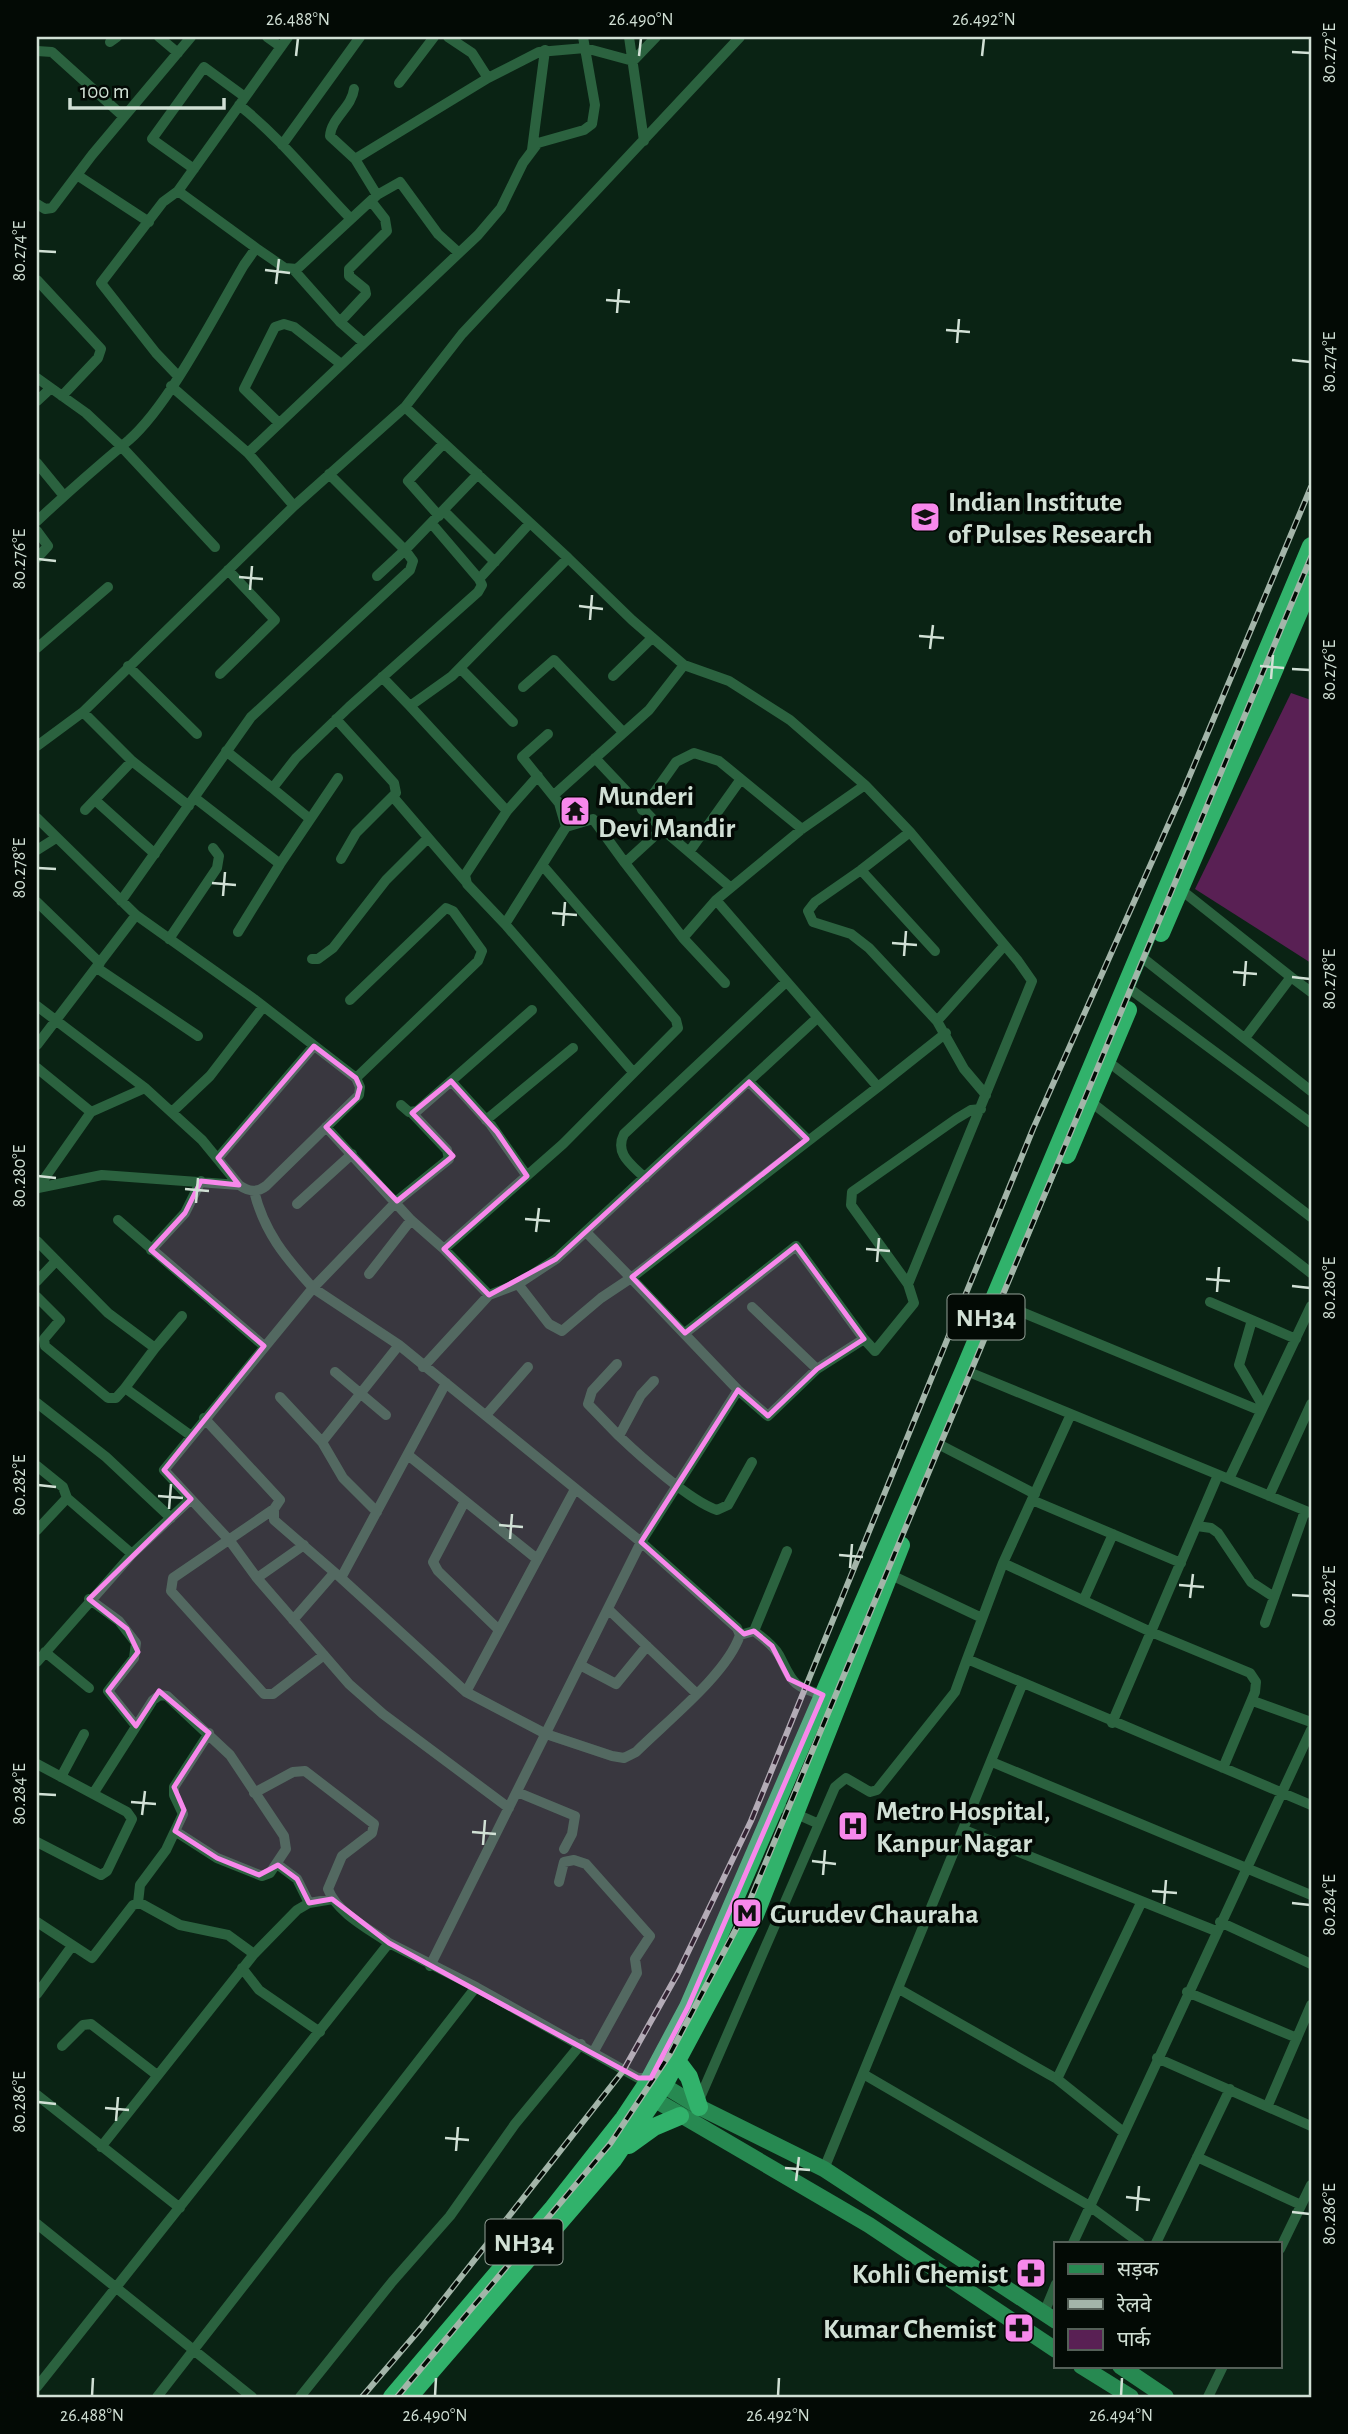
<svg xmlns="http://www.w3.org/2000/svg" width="1348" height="2434" font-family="'Alegreya Sans','Noto Sans Devanagari',sans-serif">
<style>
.green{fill:#592054}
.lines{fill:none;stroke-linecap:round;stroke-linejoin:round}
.minor{stroke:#2b623f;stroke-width:10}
.secondary{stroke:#278951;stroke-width:16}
.trunk{stroke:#31b26b;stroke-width:18}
.rail-casing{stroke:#a3b5a9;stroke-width:6}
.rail{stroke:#030a05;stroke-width:3.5;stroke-dasharray:10;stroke-linecap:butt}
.marked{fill:#f788eb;fill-opacity:0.2;stroke:#f788eb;stroke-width:5;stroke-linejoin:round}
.ticks{fill:none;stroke:#d1e0d5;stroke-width:2.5}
.labels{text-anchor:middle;stroke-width:7;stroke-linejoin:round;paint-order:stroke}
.shield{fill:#030a05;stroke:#93a097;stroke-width:2}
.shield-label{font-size:26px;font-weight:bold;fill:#d1e0d5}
.poi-label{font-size:28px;font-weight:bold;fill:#d1e0d5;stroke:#030a05;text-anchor:start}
.neatline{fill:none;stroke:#d1e0d5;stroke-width:2.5}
.ticks-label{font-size:18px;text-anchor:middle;fill:#d1e0d5}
</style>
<rect width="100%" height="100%" fill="#0a2314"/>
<!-- green -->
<path class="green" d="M1291 693 1311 700V963L1195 889Z"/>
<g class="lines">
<!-- minor -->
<path class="minor" d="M159 37 178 53
M267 37 281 47
M448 37 472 53 488 78
M629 37 644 141
M110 42 117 37
M37 51 52 52 124 117
M399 83 434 37
M354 89C352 107 331 118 330 136L355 159 377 195
M239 105C281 138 314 181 351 219
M282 145 360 37
M532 150 545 50
M355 159 488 78 539 52 585 48 633 61 656 37
M194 169 152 139 204 67 245 97
M77 175 149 222
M178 191 288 37
M37 204 45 209 52 208 92 155 191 37
M256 248 285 268 297 269 377 195 400 182 438 234 459 253
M293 269 340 322 364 343
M37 280 101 349 98 358 62 396
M340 322 366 294 365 289 349 276V269L387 231 385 219 371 201
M37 378 86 413 120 445 215 547
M171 386 248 453 294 506
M37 401 51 388
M279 423 244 389 275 327 284 324 294 327 341 364
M248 453 478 235 501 208 523 163 538 143 584 130 592 124 595 105 583 37
M37 463 64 496
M329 474 405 550 377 576
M444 511 495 562
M439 516 408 481 444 443
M37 521C67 493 98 466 129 440 170 404 215 314 244 265L256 248 178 191 163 202 101 283 156 353 177 375
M432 524 479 579
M37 531 48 546 37 558
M568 558 405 407 462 334 740 37
M37 648 108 587
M128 666 197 734
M460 668 513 722
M220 674 275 620 228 570
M613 676 652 638
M382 677 410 706
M523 687 554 660 623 732
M83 712 132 761 189 806
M336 719 394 783 396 793 356 833 341 859
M548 734 522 757 559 803 566 827 505 924 467 884 465 875 507 811 410 706 452 676 568 558 632 620 684 665 729 681 790 720 865 785 802 829 716 900 878 1087 946 1033
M37 746 83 712 294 506 405 407
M226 751 271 787 275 785 296 758 349 707 478 592 482 585 479 579 530 523
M595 758 662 829
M865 785 910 832
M271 787 310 819
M554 795 649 710 684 665
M195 798 280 864 338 778
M394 798 467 883
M95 800 155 854
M85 810 132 761
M642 810 676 762 694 753 719 761 802 829
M507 811 538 776
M37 818 136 915 254 999 356 1078 360 1087 359 1095 266 1186C257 1193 249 1192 239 1185L202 1140 145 1088 37 1006
M566 827 593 819 625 863
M37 850 56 838
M689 852 741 779
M861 870 910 832 1018 961 1032 981 908 1284
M1180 889 1291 977 1245 1038
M716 900 683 938 625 863 662 829 730 887
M121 901 251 717 410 570 413 561 405 550 478 474
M37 902 100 963
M505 924 633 1072
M238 932 280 864
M683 938 725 983
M169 939 217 868 219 856 213 848
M935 951 861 870 815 902 808 911 813 922 851 934 869 948 937 1021 964 1069 986 1095
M1139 955 1311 1091
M312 959H318L333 948 386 880 428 838
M97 968 198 1036
M1291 977 1311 992
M1126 986 1311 1123
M350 1000 446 908 453 911 482 951 478 961 356 1078
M937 1021 1004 946
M37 1045 136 915
M1102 1057 1311 1217
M37 1068 91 1112
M451 1081 491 1125 527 1176
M749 1082 807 1139
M878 1087 631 1278 738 1390 768 1416 817 1369 864 1339 875 1351 914 1303 908 1284 851 1205 852 1192 956 1119 971 1110 981 1109
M1091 1102 1311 1273
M401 1105 409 1112 417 1111 532 1010
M172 1112 210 1076 263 1007
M486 1120 573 1048
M326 1127 411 1220 444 1249
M218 1158 314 1046
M645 1178C632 1165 614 1154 624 1134L786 982
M38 1188 102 1175 239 1185
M37 1189 91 1112 145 1088
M254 1191C264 1232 285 1257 313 1288L397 1201 449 1159 447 1150 412 1113
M297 1204 352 1154
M118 1220 264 1346
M37 1241 108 1313 155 1348 125 1388 190 1435
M151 1250 185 1213 201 1181
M369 1274 411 1220
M37 1281 56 1261
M518 1284 549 1324 562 1331 601 1298 631 1278 586 1232
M489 1295 518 1284 556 1259 816 1019
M37 1297 60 1320 44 1339 45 1346 108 1398H116L125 1388
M1210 1302 1296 1339
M1002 1304 1261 1411
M752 1307 817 1369
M1252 1320 1239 1365 1263 1406
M685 1333 796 1246 864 1339
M155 1348 182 1316
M617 1364 592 1391 588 1404 619 1436
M423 1367 489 1295 444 1249 563 1144 678 1028 676 1020 543 866
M964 1370 1311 1513
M335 1372 386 1415
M654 1381 641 1395 619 1436C640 1456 690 1501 717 1510L728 1505 752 1462
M446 1383 341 1578 466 1692 546 1734 612 1756 624 1758 636 1752C666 1722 727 1674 740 1635L754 1631 787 1551
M738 1390 641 1542 737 1628 740 1635
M280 1397 322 1442
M37 1403 106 1457 171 1518
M1071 1414 1003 1563 967 1659 1311 1805
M486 1415 528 1367
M204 1418 280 1500 274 1509V1520L341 1578
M942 1446 1035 1494
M408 1455 537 1559
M37 1466 63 1487 67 1498 37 1530
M1229 1479 1311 1306
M1269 1496 1311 1404
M67 1498 132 1554
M1032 1500 1181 1563
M465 1501 433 1562 438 1571 499 1630
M274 1509 173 1578 171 1591 264 1694H273L324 1655
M377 1512 343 1478 322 1442 399 1345
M1197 1526 1211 1528 1218 1533 1251 1582 1274 1597
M1003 1563 1151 1632 1250 1673 1256 1682 1255 1692 1223 1768
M889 1574 982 1618
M257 1578 304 1545
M89 1599 119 1621 136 1643 134 1658 108 1691 136 1726
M1084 1599 1113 1534
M608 1609 697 1694
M293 1620 334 1573
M1265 1623 1305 1511
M754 1631C763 1638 773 1645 779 1655 793 1682 791 1686 823 1695
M45 1652 89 1688
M37 1662 133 1553 191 1499
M580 1665 616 1684 647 1646
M466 1692 574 1491
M1253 1701 1311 1722
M1112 1723 1218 1475
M992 1762 1311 1895
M37 1764 127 1812 132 1819 107 1871 101 1875 37 1842
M61 1777 84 1734
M517 1792 575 1816 572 1834 564 1849
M254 1793 293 1772 305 1771 374 1824 372 1833 342 1856 328 1889C337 1913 369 1929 389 1943
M93 1794 153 1700 160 1695 167 1696 230 1755 284 1836 286 1849 270 1873 262 1876 217 1858 175 1831
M776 1805 819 1824
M964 1830 1216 1931
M277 1864 297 1879 309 1903
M559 1882 564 1862 574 1860 586 1864 650 1936 635 1959 637 1973 594 2051
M138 1903 140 1885 166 1850 183 1814 174 1795V1787L209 1733
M37 1922 92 1958 133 1905 140 1903 180 1925 228 1935 254 1954
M1220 1922 1311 1964
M430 1966 641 1542 399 1345 313 1288 164 1470 230 1541 257 1578 349 1684 383 1714 509 1808
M242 1968 259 1990 320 2032
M899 1989 1057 2079 1122 2131
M1187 1992 1297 2038
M37 1994 72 1946
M62 2046 83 2025 91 2024 157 2075
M1157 2058 1311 2126
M865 2075 1088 2205 1140 2243
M1057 2079 1141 1903
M37 2095 180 2208
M699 2100 835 1787 846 1778 870 1792 877 1790 955 1692 967 1659
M1268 2105 1311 2005
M101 2147 254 1954 297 1910 309 1903 333 1899
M1197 2157 1301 2205
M824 2169 1022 1685
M37 2224 252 2397
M1073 2243 1311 1730
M1156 2243 1230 2089
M1280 2249 1311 2185
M1044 2313 1056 2284
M37 2387 389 1943 476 1987 638 2078H651
M157 2397 476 1987
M300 2397 392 2282 450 2216 515 2124 581 2044
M1208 2397 1223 2366"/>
<!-- secondary -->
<path class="secondary" d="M653 2079 699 2107 824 2169 1056 2321
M645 2094 869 2225 1056 2350
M1081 2366 1131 2397
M1120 2366 1166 2397"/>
<!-- trunk -->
<path class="trunk" d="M1161 933 1311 584
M1067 1155 1128 1010
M677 2061 689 2077 699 2107
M629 2145 654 2127 680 2116
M392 2397 553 2208 624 2118 648 2082 688 2007 964 1370 1311 546
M409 2397 613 2160 664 2085 755 1915 901 1545"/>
<!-- rail casing -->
<g class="rail-casing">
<path id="rail" d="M362 2397 421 2328 623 2071 678 1973 751 1821 1033 1129 1182 794 1311 487
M397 2397 610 2144 670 2054 745 1912 1311 557"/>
</g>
<!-- rail -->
<use href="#rail" class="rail"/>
</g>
<!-- marked area -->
<path class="marked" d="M314 1046 356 1078 360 1087 357 1098 326 1127 397 1201 453 1156 412 1113 451 1081 497 1132 527 1176 444 1249 489 1295 556 1259 749 1082 807 1139 632 1277 685 1333 796 1246 864 1339 817 1369 768 1416 738 1390 641 1542 744 1634 754 1631 772 1646 789 1679 823 1695 688 2007 651 2078H638L389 1943 332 1899 309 1903 297 1879 278 1865 259 1875 217 1858 175 1831 184 1810 174 1787 209 1733 159 1691 136 1726 108 1691 138 1652 127 1629 89 1599 191 1499 164 1470 264 1346 151 1250 185 1213 201 1181 239 1185 218 1158Z"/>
<!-- ticks -->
<path class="ticks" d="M1292 52 1310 53M296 56 298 38M639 56 641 38M982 56 984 38M38 251 56 252M265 270 290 273M276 284 279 259M606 300 630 302M617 313 619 289M946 330 970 332M957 343 959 319M1292 360 1310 362M38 559 56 561M239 577 263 579M250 590 252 566M579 606 603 609M590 620 592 595M919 636 944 638M930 649 933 625M1260 666 1284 668M1292 669 1310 670M1271 679 1273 655M38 868 56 869M212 883 236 885M223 896 225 872M552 913 577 915M563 926 565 902M892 943 917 945M904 956 906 931M1233 972 1257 974M1292 977 1310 979M1244 986 1246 961M38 1176 56 1178M185 1189 209 1191M196 1203 198 1178M525 1219 550 1221M536 1232 539 1208M866 1249 890 1251M877 1262 879 1238M1206 1279 1230 1281M1292 1286 1310 1288M1217 1292 1219 1267M38 1485 56 1487M158 1496 183 1498M169 1509 171 1484M499 1525 523 1527M510 1539 512 1514M839 1555 863 1557M850 1568 852 1544M1179 1585 1204 1587M1292 1595 1310 1596M1190 1598 1193 1574M38 1794 56 1795M131 1802 156 1804M142 1815 145 1791M472 1832 496 1834M483 1845 485 1820M812 1861 836 1864M823 1875 825 1850M1152 1891 1177 1893M1292 1903 1310 1905M1164 1904 1166 1880M38 2102 56 2104M105 2108 129 2110M116 2121 118 2097M445 2138 469 2140M456 2151 458 2127M785 2168 810 2170M796 2181 799 2157M1126 2197 1150 2200M1137 2211 1139 2186M1292 2212 1310 2214M92 2396 93 2378M435 2396 436 2378M778 2396 779 2378M1121 2396 1122 2378"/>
<!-- icons -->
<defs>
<g id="university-square" transform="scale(1.575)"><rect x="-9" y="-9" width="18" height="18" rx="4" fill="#f788eb" stroke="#030a05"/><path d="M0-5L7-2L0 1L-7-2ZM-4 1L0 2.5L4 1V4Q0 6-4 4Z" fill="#111"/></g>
<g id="temple-square" transform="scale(1.575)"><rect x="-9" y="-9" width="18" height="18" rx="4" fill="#f788eb" stroke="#030a05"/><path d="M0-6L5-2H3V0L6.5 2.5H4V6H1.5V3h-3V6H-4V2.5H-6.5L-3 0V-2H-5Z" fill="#111"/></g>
<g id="hospital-square" transform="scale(1.575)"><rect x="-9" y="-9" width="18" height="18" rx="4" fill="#f788eb" stroke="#030a05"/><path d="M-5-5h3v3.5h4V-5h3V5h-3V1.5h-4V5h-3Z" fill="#111"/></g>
<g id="metro-square" transform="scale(1.575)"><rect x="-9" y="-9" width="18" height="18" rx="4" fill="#f788eb" stroke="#030a05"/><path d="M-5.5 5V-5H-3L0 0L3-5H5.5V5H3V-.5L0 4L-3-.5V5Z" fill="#111"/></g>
<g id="pharmacy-square" transform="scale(1.575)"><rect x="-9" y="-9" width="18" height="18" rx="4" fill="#f788eb" stroke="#030a05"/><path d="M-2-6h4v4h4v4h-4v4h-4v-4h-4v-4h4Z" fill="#111"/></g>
</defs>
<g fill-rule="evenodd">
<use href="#university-square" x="925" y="517"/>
<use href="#temple-square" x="575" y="811"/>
<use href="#hospital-square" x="853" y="1826"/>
<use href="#metro-square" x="747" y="1913"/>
<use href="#pharmacy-square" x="1031" y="2273"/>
<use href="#pharmacy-square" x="1019" y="2328"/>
</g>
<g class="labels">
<!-- shield labels -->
<g class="shield">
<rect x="947.5" y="1294.5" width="77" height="45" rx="5"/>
<rect x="485.5" y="2219.5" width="77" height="45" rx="5"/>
</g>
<g class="shield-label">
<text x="986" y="1326">NH34</text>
<text x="524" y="2251">NH34</text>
</g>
<!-- poi labels -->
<g class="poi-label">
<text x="948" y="511">Indian Institute<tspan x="948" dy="32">of Pulses Research</tspan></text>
<text x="598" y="805">Munderi<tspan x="598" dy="32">Devi Mandir</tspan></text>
<text x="876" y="1820">Metro Hospital,<tspan x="876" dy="32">Kanpur Nagar</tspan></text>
<text x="770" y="1923">Gurudev Chauraha</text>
<text x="1008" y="2283" text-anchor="end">Kohli Chemist</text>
<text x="996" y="2338" text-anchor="end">Kumar Chemist</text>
</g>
</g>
<!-- border -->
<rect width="1348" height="2434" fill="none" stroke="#030a05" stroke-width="77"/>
<!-- legend -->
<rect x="1054" y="2242" width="228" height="126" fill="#030a05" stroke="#556058" stroke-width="2"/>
<rect x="1068" y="2264" width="35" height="10" fill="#278951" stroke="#556058" stroke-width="2"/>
<text x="1117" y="2276" font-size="21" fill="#d1e0d5">सड़क</text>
<rect x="1068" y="2299" width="35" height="10" fill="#a3b5a9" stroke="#556058" stroke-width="2"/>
<text x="1117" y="2312" font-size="21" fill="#d1e0d5">रेलवे</text>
<rect x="1068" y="2329" width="35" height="21" fill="#592054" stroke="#556058" stroke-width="2"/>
<text x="1117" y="2346" font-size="21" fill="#d1e0d5">पार्क</text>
<!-- scale -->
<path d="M70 98v10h154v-10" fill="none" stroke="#d1e0d5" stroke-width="3.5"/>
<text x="80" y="98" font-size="21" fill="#d1e0d5" stroke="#030a05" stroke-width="5" paint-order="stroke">100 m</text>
<rect x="38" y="38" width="1272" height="2358" class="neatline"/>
<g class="ticks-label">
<text x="298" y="25">26.488°N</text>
<text x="641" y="25">26.490°N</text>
<text x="984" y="25">26.492°N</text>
<text transform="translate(1329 53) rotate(-90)" y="6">80.272°E</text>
<text transform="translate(19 251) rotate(-90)" y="6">80.274°E</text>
<text transform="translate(1329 362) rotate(-90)" y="6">80.274°E</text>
<text transform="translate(19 559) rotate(-90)" y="6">80.276°E</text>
<text transform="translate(1329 670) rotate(-90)" y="6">80.276°E</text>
<text transform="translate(19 868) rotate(-90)" y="6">80.278°E</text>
<text transform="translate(1329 979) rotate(-90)" y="6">80.278°E</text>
<text transform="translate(19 1176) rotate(-90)" y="6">80.280°E</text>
<text transform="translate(1329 1288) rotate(-90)" y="6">80.280°E</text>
<text transform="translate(19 1485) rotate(-90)" y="6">80.282°E</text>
<text transform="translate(1329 1596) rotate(-90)" y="6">80.282°E</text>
<text transform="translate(19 1794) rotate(-90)" y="6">80.284°E</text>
<text transform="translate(1329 1905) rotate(-90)" y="6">80.284°E</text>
<text transform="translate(19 2102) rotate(-90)" y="6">80.286°E</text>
<text transform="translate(1329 2214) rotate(-90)" y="6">80.286°E</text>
<text x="92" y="2421">26.488°N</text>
<text x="435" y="2421">26.490°N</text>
<text x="778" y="2421">26.492°N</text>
<text x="1121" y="2421">26.494°N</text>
</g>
</svg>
